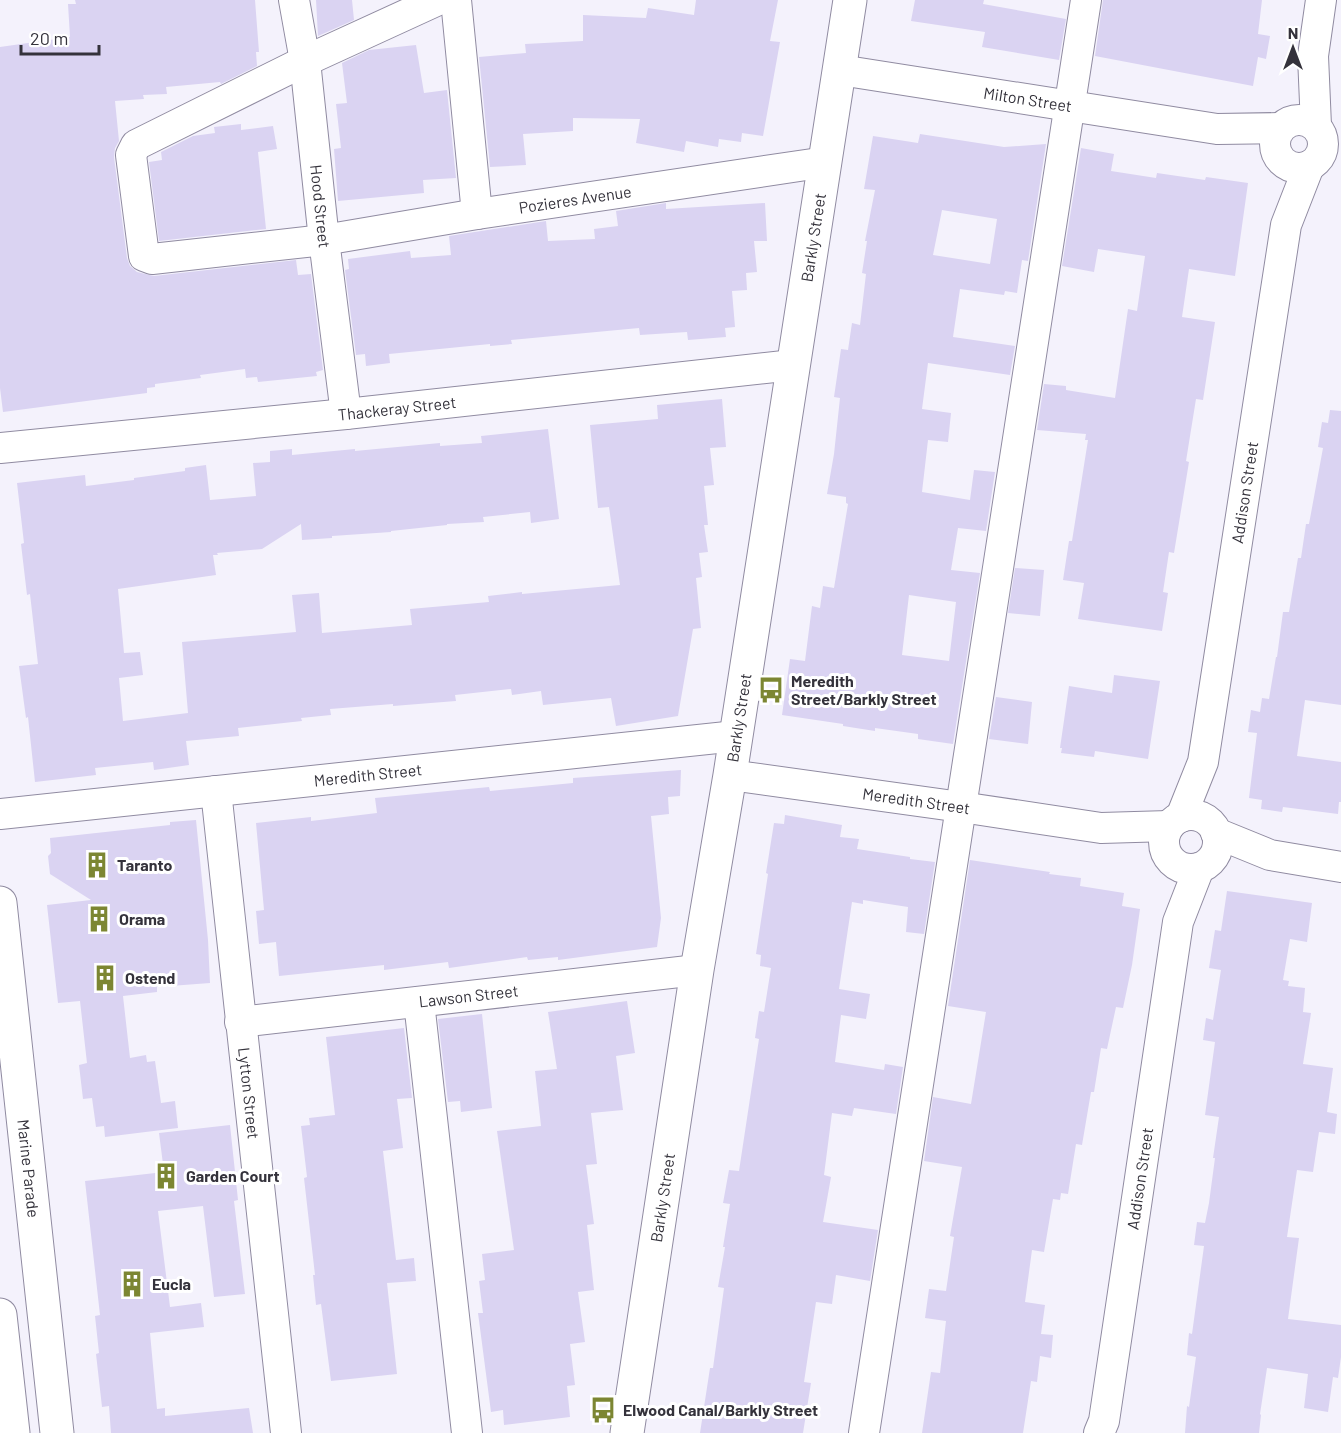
<svg xmlns="http://www.w3.org/2000/svg" width="1341" height="1433" font-family="Barlow,sans-serif">
<style>
.building{fill:#dad3f2;fill-rule:evenodd}
.lines{fill:none;stroke-linecap:round;stroke-linejoin:round}
.minor-casing{stroke:#908ba1;stroke-width:32}
.major-casing{stroke:#908ba1;stroke-width:35}
.minor{stroke:#fff;stroke-width:30}
.major{stroke:#fff;stroke-width:33}
.labels{text-anchor:middle;stroke-width:6;stroke-linejoin:round;paint-order:stroke}
.street-label{font-size:16px;fill:#34323b;stroke:#fff}
.poi-label{font-size:16px;font-weight:bold;fill:#34323b;stroke:#fff;text-anchor:start}
</style>
<rect width="100%" height="100%" fill="#f4f2fc"/>
<!-- building -->
<path class="building" d="M75 0H255L259 52H256L257 66 221 84 220 82 166 87 167 94 143 95 144 99 115 101 119 141 115 148 114 157 127 258 130 266 137 272 154 276 296 260 298 275 311 274 323 370 316 372 317 376 258 382 257 377 246 378 245 369 200 375 201 378 155 384V387L147 388V393L3 412 0 388V47L70 37 68 4H76Z
M316 0H352L354 20 318 36Z
M696 0H778L770 41 780 42 763 136 742 133 741 142 719 139 718 147 686 141 684 152 636 143 640 119 573 118V131L523 134 526 165 490 167 479 57 526 53 525 44 583 41V15L646 18 648 8 694 15Z
M915 0H984L983 4 1066 19 1059 60 982 47 985 32 911 21Z
M1103 0H1262L1258 34 1270 36 1266 59 1258 57 1253 86 1095 56Z
M416 45 424 93 447 90 456 178 423 180 424 193 338 201 334 149 341 148 336 104 347 103 342 63 369 50Z
M241 124V130L273 126 277 149 258 152 266 229 159 241 149 162 162 160 161 152 193 136 215 133 214 127Z
M920 134 1004 147 1046 144 1028 261 1022 260 1017 293 1005 291 1004 295 960 289 953 337 1015 346 1010 375 928 363 922 409 951 413 948 442 928 440 922 492 970 500 974 470 995 472 986 531 958 528 951 570 980 573 953 744 918 739V734L875 728V731L843 726V724L782 715 790 659 805 661 812 606 820 608 823 586 834 588 848 504 846 503V497L827 494 834 454 840 398 834 397 841 349 848 350 852 323 860 325 866 274 862 273 867 241H865L875 190 864 189 873 136 918 143ZM942 210 997 219 990 264 933 255ZM909 595 956 602 949 661 902 655Z
M1081 148 1114 154 1111 171 1156 178 1157 173 1205 180 1206 177 1248 183 1235 276 1189 269 1182 317 1215 322 1203 400 1196 399 1186 461 1189 462 1174 553 1169 552 1163 592 1168 593 1162 631 1078 619 1084 583 1063 580 1069 541H1072L1088 440H1085L1086 434 1037 430 1044 384 1066 386V390L1115 398 1128 309 1137 311 1145 256 1098 249 1094 272 1062 266Z
M666 203V209L765 203 767 241H754L757 272 746 273 747 290 732 291 735 327 725 328 726 337 688 340 687 332 640 335 639 328 511 340 512 344 490 346V344L389 354 390 363 366 366 365 354 356 355 345 270 349 269 348 259 410 251 411 258 451 255 449 236 546 221 548 241 595 239 594 229 618 226 616 211Z
M722 399 726 447 710 448 714 485 704 486 708 525H704L708 552 699 553 702 577 696 578 701 628 693 629 678 716 616 726 611 698 543 705 541 691 512 695 511 689 455 695 456 701 393 706V704L330 709 331 715 301 718 302 721 238 728 239 736 186 741 189 765 154 770 153 762 95 768 96 775 35 782 28 717 26 718 19 666 38 664 30 594 27 595 21 544 24 543 17 483 85 475 86 486 134 480V478L185 471V468L206 465 210 500 256 496 253 463 270 462V451L292 449V455L355 449V451L440 443V446L482 443 481 436 548 429 559 519 531 523 530 512 483 517 484 522 447 524V525L391 531V532L332 536V538L302 540 301 524 262 549 217 553 218 555H213L216 575 118 589 124 653 140 652 143 675 119 678 123 721 188 713 182 642 296 632 292 595 319 593 322 633 412 625 410 609 489 602 488 596 522 592V594L620 585 609 507 598 508 590 425 658 419 657 405Z
M1330 410 1341 411V705L1305 700 1297 756 1341 762V802H1339L1338 814 1283 807 1282 812 1261 809 1262 800 1249 798 1257 733 1248 732 1251 710 1260 712 1262 698 1269 699 1276 657H1277L1283 612H1289L1298 558H1301L1306 524H1309L1323 448 1318 447 1322 422 1328 423Z
M1015 568 1044 570 1040 616 1008 613Z
M1114 675 1160 681 1148 759 1095 751 1094 757 1061 753 1062 748H1060L1069 686 1112 693Z
M996 697 1032 702 1028 744 989 739Z
M681 770 680 796 668 797 669 814 651 816 661 918 657 947 558 960V957L528 960 527 957 449 968 448 962 384 970V965L279 976 276 942 259 944 256 911 264 910 256 823 311 817V821L377 813 375 798 489 787 490 791 573 783V778Z
M785 815 842 825 840 837 859 839 857 849 910 857V859L935 862 924 934 906 932 908 907 863 900V904L852 902 839 989 870 994 866 1019 841 1015 835 1062 884 1070 885 1064 903 1067 896 1114 854 1108 852 1116 832 1113 824 1175 831 1177 823 1222 878 1230 870 1281 836 1275 832 1304 816 1302 804 1382 811 1383 803 1433H700L710 1368H713L724 1288 718 1287 725 1247H723L730 1204 723 1203 729 1170 739 1171 759 1039 755 1038 759 1011 764 1012 771 968 760 966 761 955 756 954 768 874 766 873 774 823 784 824Z
M196 820 208 940 210 983 157 987V992L123 996 130 1058 146 1055 147 1062 155 1061 161 1103 175 1101 178 1128 105 1137 104 1126 96 1127 92 1098 83 1099 79 1065 87 1063 80 1001 58 1003 47 905 91 900 50 874 48 856 51 853 50 838 170 825V822Z
M970 860 1050 872 1049 874 1081 878 1080 886 1124 893 1122 906 1140 909 1132 965 1123 1008 1116 1007 1107 1049 1101 1048 1094 1092H1091L1082 1145 1076 1144 1068 1194 1061 1193 1060 1200 1053 1199 1044 1252 1032 1250 1025 1302 1045 1305 1041 1334 1053 1335 1051 1358 1040 1356 1037 1382 1031 1381 1023 1433H922L931 1372 940 1373 946 1321 925 1318 929 1289 946 1291 954 1237 950 1236 962 1167 924 1161 933 1097 971 1104 986 1012 948 1006Z
M1227 891 1312 903 1307 942 1290 939 1283 980 1289 981 1288 986 1305 988 1303 1012 1311 1013 1303 1064 1333 1068 1327 1112 1337 1114 1335 1134 1319 1132 1313 1172 1297 1170 1287 1237 1299 1238 1288 1319 1341 1325V1357L1338 1378 1333 1377 1328 1412 1304 1408 1308 1374 1267 1368 1260 1414 1261 1415 1259 1433H1185L1187 1406 1189 1407 1196 1357 1187 1355 1189 1333 1192 1334 1204 1246 1194 1245 1197 1222 1205 1223 1209 1203 1215 1158H1213L1219 1117 1205 1115 1215 1042 1203 1040 1206 1018 1213 1020 1221 970 1209 968 1215 930 1221 931Z
M627 1001 635 1053 616 1056 623 1110 591 1113 597 1164 586 1165 594 1224 587 1225 594 1290 578 1292 585 1342 570 1344 575 1385 567 1386 570 1417 504 1425 503 1410 491 1412 478 1313H483L479 1281 485 1280 482 1254 514 1250 497 1131 541 1126 535 1071 557 1069 548 1012Z
M482 1014 492 1108 461 1112 460 1101 448 1102 438 1019Z
M404 1028 412 1098 397 1099 403 1148 383 1151 396 1260 414 1258 416 1281 387 1283 397 1374 331 1381 321 1304 316 1305 313 1275H315L304 1178 307 1177 301 1126 310 1125 309 1118 335 1115 326 1037Z
M230 1125 238 1200 234 1201 245 1294 214 1297 203 1206 158 1211 170 1307 201 1303 204 1327 150 1333 157 1409 165 1408V1416L249 1408 253 1433H111L109 1406 102 1407 96 1354 99 1353 95 1316 100 1315 85 1181 164 1172 159 1133Z"/>
<g class="lines">
<!-- minor casing -->
<g class="minor-casing">
<g id="minor">
<path id="s1" d="M294 0 305 61 324 240 346 414"/>
<path id="s2" d="M438 0 305 61 136 145 131 155 144 256 152 259 324 240 477 214 826 162"/>
<path d="M456 0 477 214"/>
<path id="s3" d="M840 70 1217 129 1280 128"/>
<circle cx="1299" cy="144" r="24"/>
<path d="M1316 126 1313 56 1321 0"/>
<path id="s4" d="M0 448 346 414 793 365"/>
<path id="s5" d="M730 775 961 807 1101 828 1169 826"/>
<path id="s6" d="M216 791 286 1433"/>
<path id="s7" d="M0 814 736 736"/>
<circle cx="1191" cy="842" r="27"/>
<path id="s8" d="M1181 817 1203 762 1286 225 1309 166"/>
<path d="M1216 833 1270 855 1341 867"/>
<path d="M419 1002 467 1433"/>
<path id="s9" d="M240 1022 697 970"/>
<path d="M864 1433 1086 0"/>
<path id="s10" d="M1099 1433 1104 1421 1178 922 1199 868"/>
</g>
</g>
<!-- major casing -->
<g class="major-casing">
<g id="major">
<path id="s11" d="M0 903 57 1433"/>
<path d="M0 1315 13 1433"/>
<path id="s12" d="M627 1433 697 970 730 775 850 0"/>
</g>
</g>
<!-- minor -->
<use href="#minor" class="minor"/>
<!-- major -->
<use href="#major" class="major"/>
</g>
<!-- icons -->
<defs>
<g id="bus-bare" transform="scale(2.07)"><path d="M-5-6H5V4H4V6H2V4H-2V6H-4V4H-5ZM-3.5-4V0h7V-4ZM-3.5 1.2v1.5H-2V1.2ZM2 1.2v1.5H3.5V1.2Z" fill="#7c8632" stroke="#fff" stroke-width="2.5" paint-order="stroke"/></g>
<g id="building-bare" transform="scale(2.07)"><path d="M-4-6H4V6H1V3H-1V6H-4ZM-2.5-4.3h1.7v1.8h-1.7ZM.8-4.3h1.7v1.8H.8ZM-2.5-1h1.7V.8h-1.7ZM.8-1h1.7V.8H.8Z" fill="#7c8632" stroke="#fff" stroke-width="2.5" paint-order="stroke"/></g>
</defs>
<g fill-rule="evenodd">
<use href="#bus-bare" x="771" y="690"/>
<use href="#building-bare" x="97" y="865"/>
<use href="#building-bare" x="99" y="919"/>
<use href="#building-bare" x="105" y="978"/>
<use href="#building-bare" x="166" y="1176"/>
<use href="#building-bare" x="132" y="1284"/>
<use href="#bus-bare" x="603" y="1410"/>
</g>
<g class="labels">
<!-- street labels -->
<g class="street-label">
<text dy="6" stroke="none"><textPath href="#s3" startOffset="190">Milton Street</textPath></text>
<text dy="6" stroke="none"><textPath href="#s2" startOffset="884">Pozieres Avenue</textPath></text>
<text dy="6" stroke="none"><textPath href="#s1" startOffset="208">Hood Street</textPath></text>
<text dy="6" stroke="none"><textPath href="#s12" startOffset="1210">Barkly Street</textPath></text>
<text dy="6" stroke="none"><textPath href="#s4" startOffset="399">Thackeray Street</textPath></text>
<text dy="6" stroke="none"><textPath href="#s8" startOffset="332">Addison Street</textPath></text>
<text dy="6" stroke="none"><textPath href="#s12" startOffset="724">Barkly Street</textPath></text>
<text dy="6" stroke="none"><textPath href="#s7" startOffset="370">Meredith Street</textPath></text>
<text dy="6" stroke="none"><textPath href="#s5" startOffset="188">Meredith Street</textPath></text>
<text dy="6" stroke="none"><textPath href="#s9" startOffset="230">Lawson Street</textPath></text>
<text dy="6" stroke="none"><textPath href="#s6" startOffset="304">Lytton Street</textPath></text>
<text dy="6" stroke="none"><textPath href="#s11" startOffset="267">Marine Parade</textPath></text>
<text dy="6" stroke="none"><textPath href="#s10" startOffset="258">Addison Street</textPath></text>
<text dy="6" stroke="none"><textPath href="#s12" startOffset="238">Barkly Street</textPath></text>
</g>
<!-- poi labels -->
<g class="poi-label">
<text x="791" y="687">Meredith<tspan x="791" dy="18">Street/Barkly Street</tspan></text>
<text x="117" y="871">Taranto</text>
<text x="119" y="925">Orama</text>
<text x="125" y="984">Ostend</text>
<text x="186" y="1182">Garden Court</text>
<text x="152" y="1290">Eucla</text>
<text x="623" y="1416">Elwood Canal/Barkly Street</text>
</g>
</g>
<!-- north arrow -->
<g transform="translate(1293 48)" stroke="#ffffff" stroke-width="4.5" paint-order="stroke">
<path d="M0-4.5L10 22L0 15L-10 22Z" fill="#34323b"/>
<text y="-9" font-size="16" font-weight="bold" text-anchor="middle" fill="#34323b">N</text>
</g>
<!-- scale -->
<path d="M21 45v9h78v-9" fill="none" stroke="#34323b" stroke-width="3"/>
<text x="30" y="45" font-size="18" fill="#34323b" stroke="#ffffff" stroke-width="4.5" paint-order="stroke">20 m</text>
</svg>
